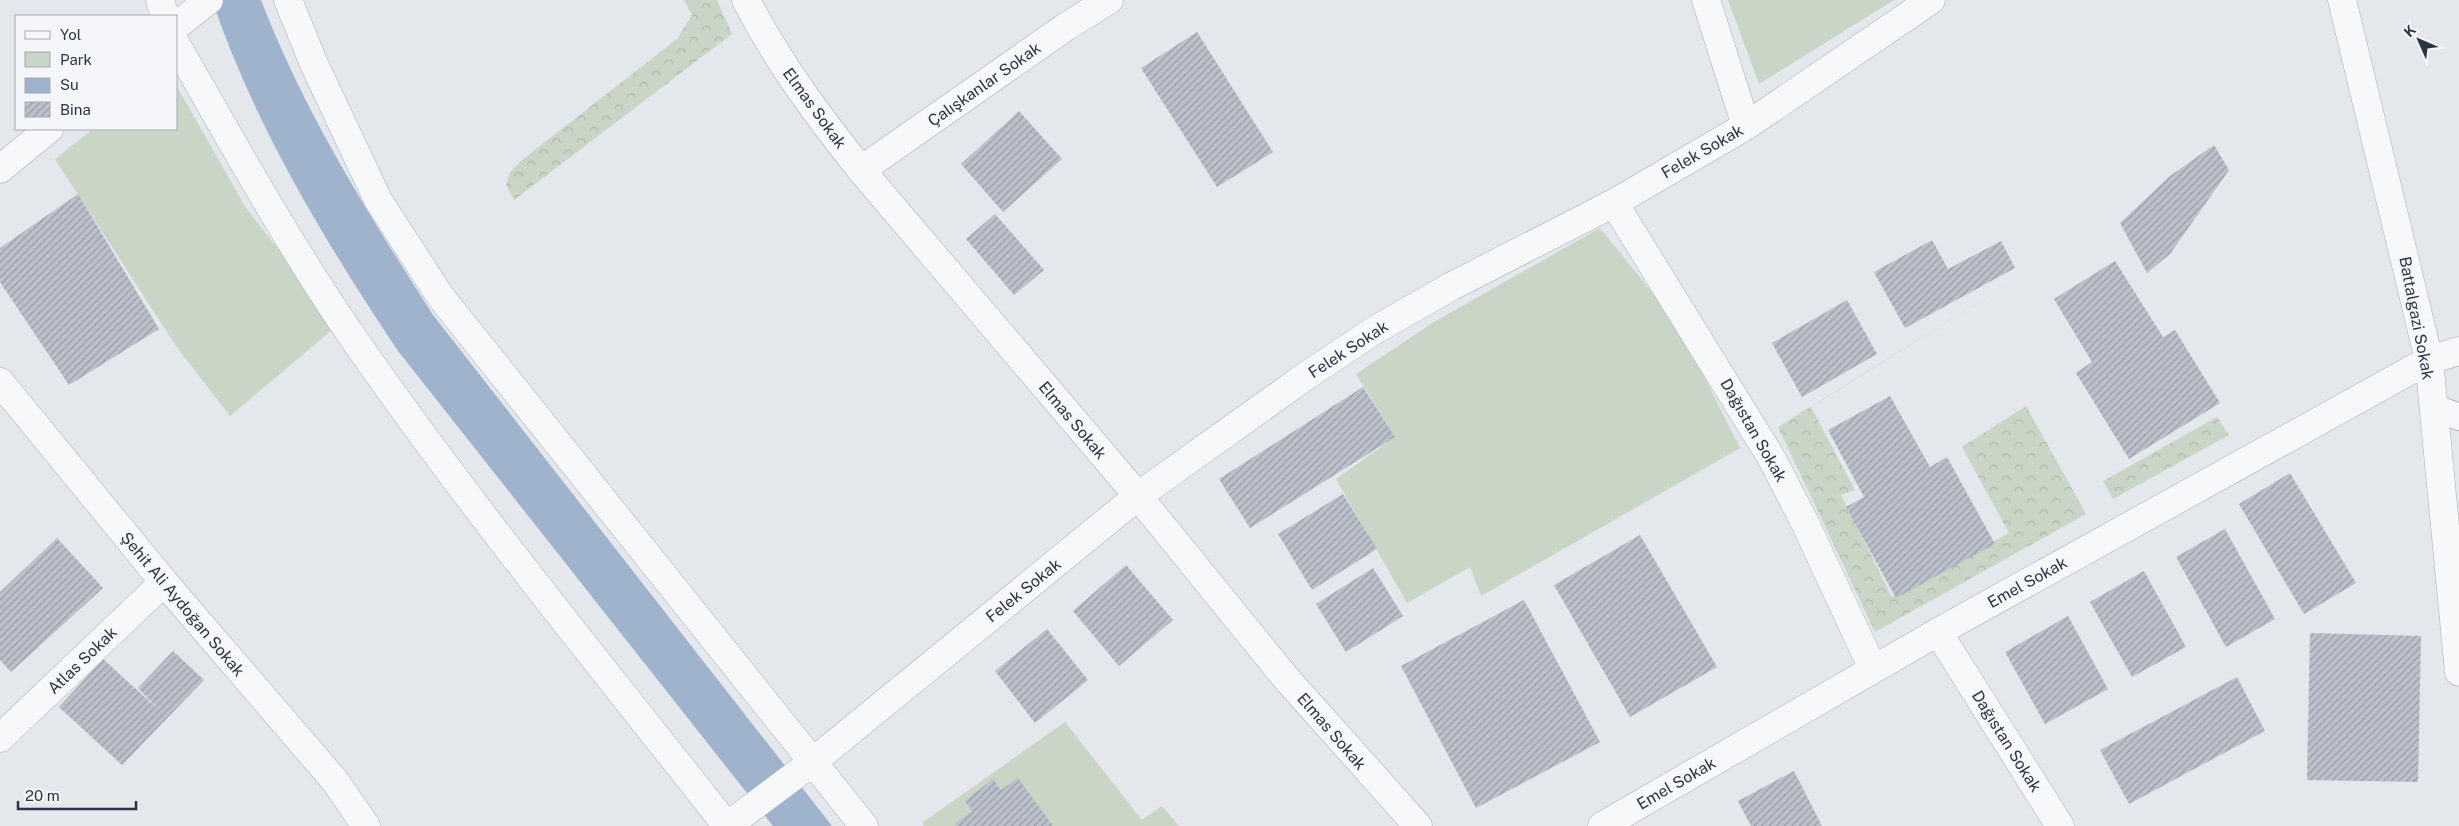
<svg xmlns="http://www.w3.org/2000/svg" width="2459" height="826" font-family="'Public Sans',sans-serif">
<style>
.green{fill:#c9d6c5}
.forest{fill:url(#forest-crowns)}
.water{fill:#9fb4cc}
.building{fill:url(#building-hatch)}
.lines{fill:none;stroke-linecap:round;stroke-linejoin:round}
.pedestrian-casing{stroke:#a9aeb7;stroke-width:28}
.minor-casing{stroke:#a9aeb7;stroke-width:29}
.tertiary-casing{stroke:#a9aeb7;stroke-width:29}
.pedestrian{stroke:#f7f8fa;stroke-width:26}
.minor{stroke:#f7f8fa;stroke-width:28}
.tertiary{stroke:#f7f8fa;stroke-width:28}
.labels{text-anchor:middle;stroke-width:4;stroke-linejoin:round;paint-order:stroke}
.street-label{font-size:16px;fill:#2b3445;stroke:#f4f6f9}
</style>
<defs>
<pattern id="forest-crowns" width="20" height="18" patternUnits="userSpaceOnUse" patternTransform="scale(1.25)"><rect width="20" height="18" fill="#c9d6c5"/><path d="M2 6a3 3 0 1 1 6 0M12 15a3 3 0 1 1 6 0" fill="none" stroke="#adb8ab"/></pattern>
<pattern id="building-hatch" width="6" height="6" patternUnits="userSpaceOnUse" patternTransform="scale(1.25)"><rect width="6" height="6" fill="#bbc0ca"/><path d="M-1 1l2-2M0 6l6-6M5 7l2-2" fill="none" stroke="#989da6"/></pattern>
</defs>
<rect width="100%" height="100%" fill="#e4e7ec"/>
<!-- green -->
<path class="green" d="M1728 0H1894L1759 84Z
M176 85 246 208 338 325 230 416 176 346 55 159 93 129H176Z
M1600 228 1655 296 1696 360 1740 448 1481 596 1470 567 1407 603 1336 479 1395 437 1356 374 1432 323Z
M1065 722 1142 820 1162 806 1179 826H924L922 823Z"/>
<!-- forest -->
<path class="forest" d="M684 0H717L732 34 514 200 506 185 510 172 522 160 677 39 692 15Z
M2027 272 1811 407 1855 490 1841 495 1892 597 2009 533 1962 447 2026 406 2086 514 1875 632 1778 427Z
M2217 417 2229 435 2113 499 2103 481Z"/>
<!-- water -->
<path class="water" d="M212 0H261C304 112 369 215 433 315L832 826H773L398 351C324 240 255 126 212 0Z"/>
<!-- building -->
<path class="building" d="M1197 32 1273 152 1217 187 1141 68Z
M1019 111 1062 159 1003 212 961 164Z
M2214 145 2229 170 2170 254 2147 273 2120 223 2170 176Z
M78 194 159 329 69 385 0 282V248Z
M995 214 1044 270 1014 295 966 239Z
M1932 240 1948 269 2001 241 2015 268 1905 328 1874 272Z
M2115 261 2163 337 2175 330 2220 403 2129 459 2076 373 2092 362 2054 299Z
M1847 300 1877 354 1802 397 1772 343Z
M1363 387 1395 437 1250 528 1219 479Z
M1890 396 1930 467 1947 457 1995 544 1896 598 1846 507 1864 497 1828 430Z
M2290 473 2356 583 2304 614 2239 504Z
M1343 494 1377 549 1312 590 1278 534Z
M2225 529 2275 619 2226 647 2176 557Z
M1640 535 1717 667 1630 717 1554 585Z
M57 538 103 588 11 672 0 660V592Z
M1126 565 1173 620 1119 666 1073 611Z
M1373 568 1403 616 1346 652 1316 604Z
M2144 571 2186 647 2132 677 2090 602Z
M1524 600 1600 742 1476 808 1401 666Z
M2068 616 2108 689 2045 724 2005 652Z
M1047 629 1088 680 1035 723 995 671Z
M2310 633 2421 636 2418 782 2307 780Z
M173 651 204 680 122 765 59 707 103 659 159 710 138 688Z
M2237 677 2265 731 2129 804 2100 750Z
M1794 771 1822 826H1751L1738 801Z
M1018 778 1053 826H957L955 824 972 811 965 801 993 779 1001 790Z"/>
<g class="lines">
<!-- pedestrian casing -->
<g class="pedestrian-casing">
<path id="pedestrian" d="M2433 407 2459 417"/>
</g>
<!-- minor casing -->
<g class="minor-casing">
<path id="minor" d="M160 0 165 16
M288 0 314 64 378 200 440 296 864 826
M746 0C777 61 818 116 861 170L1138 496 1285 677 1418 826
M1706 0 1746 126
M176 44C234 145 291 249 358 345 473 510 602 667 727 826
M861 170 1067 26 1109 0
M1614 203 1772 459 1805 523 1873 669
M0 382 164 582 335 781 366 826
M1938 632 2060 826
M0 738 164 582
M727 826 810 764 1138 496 1303 378 1375 330 1452 286 1614 203 1746 126 1931 0
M1602 826 1938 632 2429 360 2459 351"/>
</g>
<!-- tertiary casing -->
<g class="tertiary-casing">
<path id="tertiary" d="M2342 0 2429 360 2459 672
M176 26 209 0
M0 169 49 129"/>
</g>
<!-- pedestrian -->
<use href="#pedestrian" class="pedestrian"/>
<!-- minor -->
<use href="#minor" class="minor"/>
<!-- tertiary -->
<use href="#tertiary" class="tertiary"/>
</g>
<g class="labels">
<!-- street labels -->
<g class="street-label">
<text transform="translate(984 84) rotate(-35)" y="6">Çalışkanlar Sokak</text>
<text transform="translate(815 108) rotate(54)" y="6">Elmas Sokak</text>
<text transform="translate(1702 151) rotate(-30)" y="6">Felek Sokak</text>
<text transform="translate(2417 318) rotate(79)" y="6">Battalgazi Sokak</text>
<text transform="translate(1348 349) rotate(-33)" y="6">Felek Sokak</text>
<text transform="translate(1073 420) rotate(50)" y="6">Elmas Sokak</text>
<text transform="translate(1754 430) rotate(60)" y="6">Dağıstan Sokak</text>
<text transform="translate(2027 582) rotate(-29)" y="6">Emel Sokak</text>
<text transform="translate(1023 590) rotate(-39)" y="6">Felek Sokak</text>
<text transform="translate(183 604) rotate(50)" y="6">Şehit Ali Aydoğan Sokak</text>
<text transform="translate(82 660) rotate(-44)" y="6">Atlas Sokak</text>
<text transform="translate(1332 731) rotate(49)" y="6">Elmas Sokak</text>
<text transform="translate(2007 741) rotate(58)" y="6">Dağıstan Sokak</text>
<text transform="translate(1676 783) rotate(-30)" y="6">Emel Sokak</text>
</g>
</g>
<!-- legend -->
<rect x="15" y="15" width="162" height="115" fill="#f4f6f9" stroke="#a4a8b1"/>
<rect x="25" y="31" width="25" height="8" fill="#f7f8fa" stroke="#a4a8b1"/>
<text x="60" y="40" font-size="15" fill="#2b3445">Yol</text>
<rect x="25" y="52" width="25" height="15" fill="#c9d6c5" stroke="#a4a8b1"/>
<text x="60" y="65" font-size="15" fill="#2b3445">Park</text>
<rect x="25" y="78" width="25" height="15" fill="#9fb4cc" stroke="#a4a8b1"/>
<text x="60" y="90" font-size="15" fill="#2b3445">Su</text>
<rect x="25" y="102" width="25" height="15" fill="url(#building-hatch)" stroke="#a4a8b1"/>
<text x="60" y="115" font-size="15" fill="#2b3445">Bina</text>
<!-- north arrow -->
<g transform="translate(2419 40) rotate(315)" stroke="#f4f6f9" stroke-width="4" paint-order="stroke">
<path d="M0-4L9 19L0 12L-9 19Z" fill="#2b3445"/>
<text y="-8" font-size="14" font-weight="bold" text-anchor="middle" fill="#2b3445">K</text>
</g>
<!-- scale -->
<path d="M18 801v8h118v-8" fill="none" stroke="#2b3445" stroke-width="2.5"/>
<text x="25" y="801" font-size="15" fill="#2b3445" stroke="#f4f6f9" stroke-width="4" paint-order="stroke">20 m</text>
</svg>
